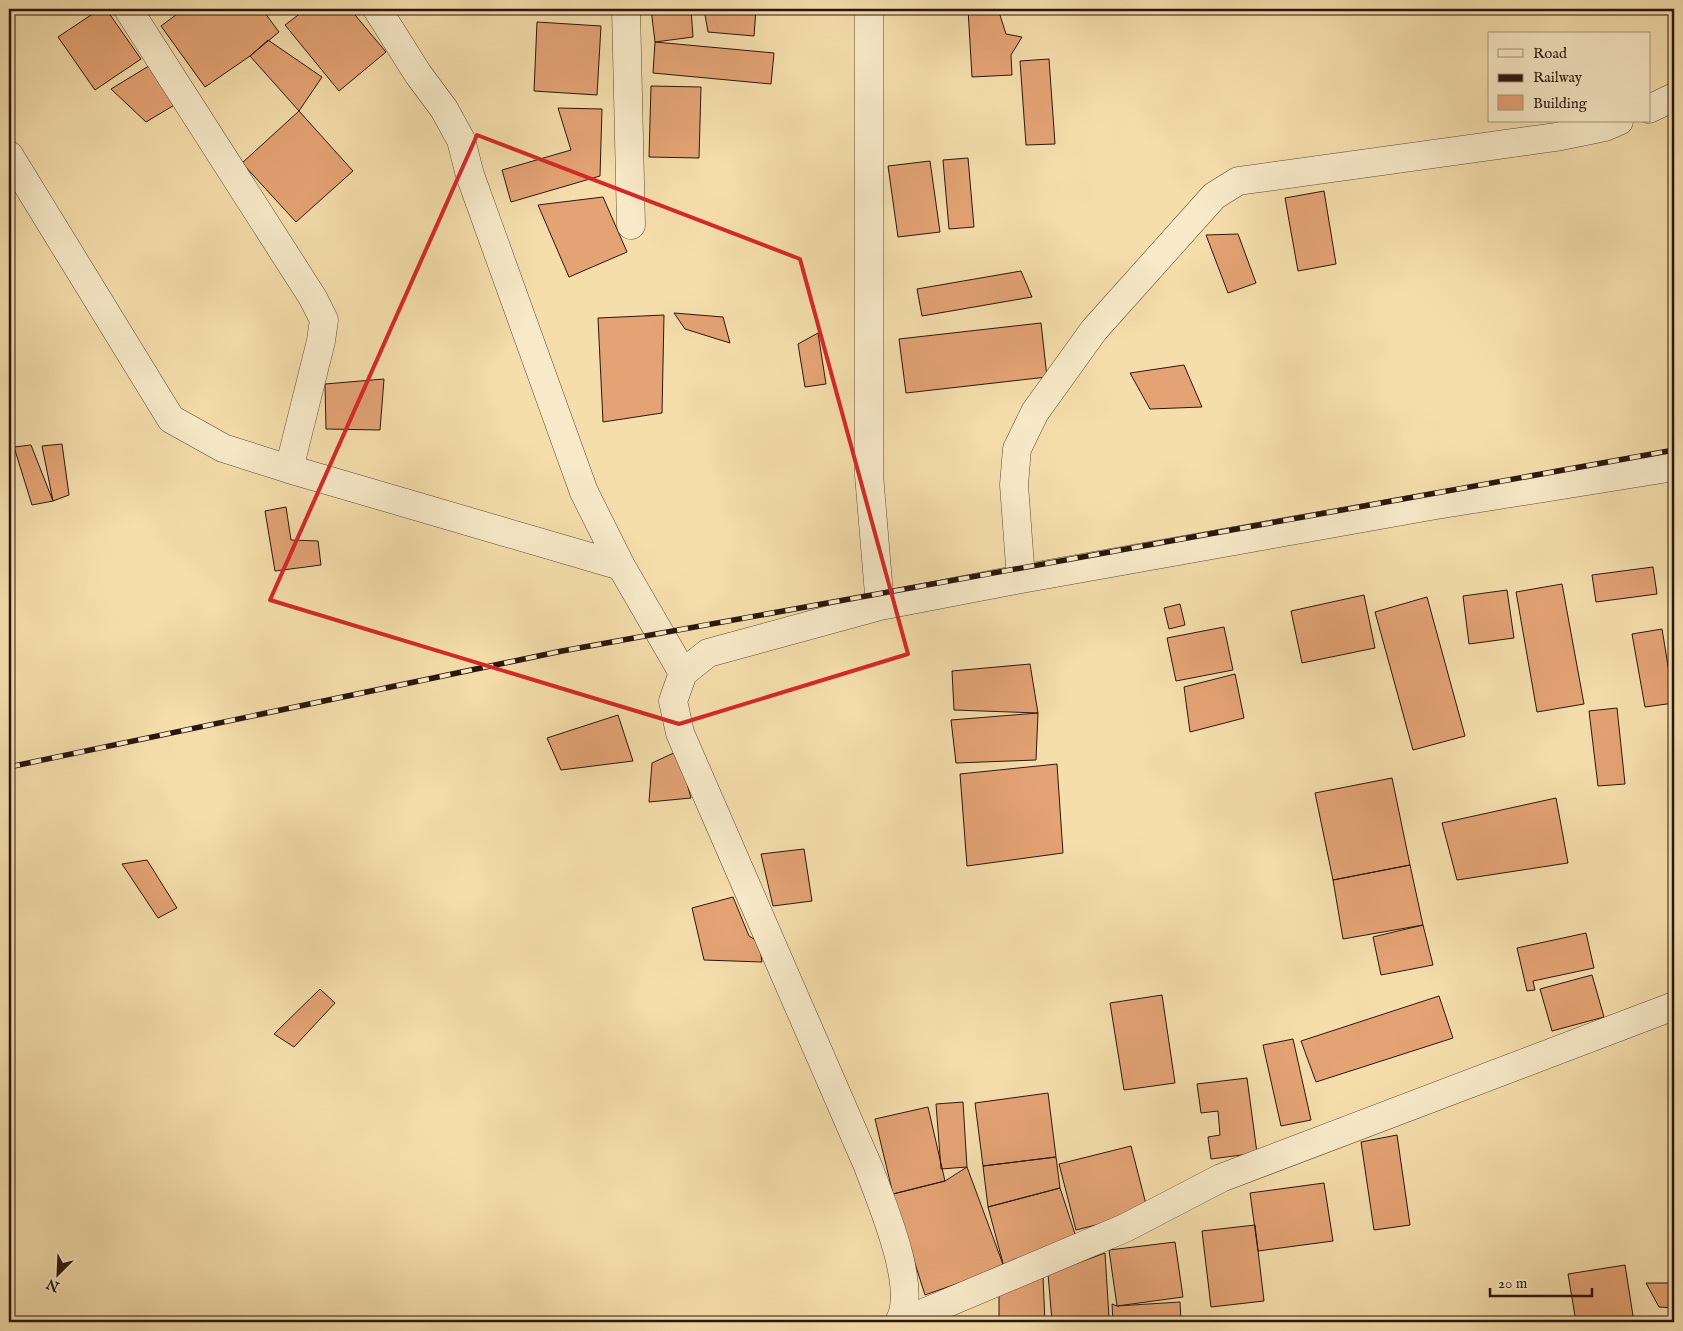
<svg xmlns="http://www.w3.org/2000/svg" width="1683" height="1331" font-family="'IM FELL English',serif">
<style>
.building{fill:#e4a375;stroke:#2a160c}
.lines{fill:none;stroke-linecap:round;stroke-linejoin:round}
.minor-casing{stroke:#5d4834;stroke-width:29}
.minor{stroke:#f8eac9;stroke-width:28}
.rail-casing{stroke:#2a160c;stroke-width:5.5}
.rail{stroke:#f8eac9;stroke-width:4;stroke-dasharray:11;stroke-linecap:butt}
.marked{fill:none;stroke:#d62828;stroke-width:4;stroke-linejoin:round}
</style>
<rect width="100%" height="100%" fill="#f5deac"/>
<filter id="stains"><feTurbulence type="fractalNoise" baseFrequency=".004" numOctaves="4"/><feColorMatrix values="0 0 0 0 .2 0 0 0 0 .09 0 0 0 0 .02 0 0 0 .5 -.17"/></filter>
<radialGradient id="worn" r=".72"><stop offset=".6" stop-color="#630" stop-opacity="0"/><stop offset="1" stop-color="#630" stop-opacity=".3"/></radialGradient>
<!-- building -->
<path class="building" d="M100 9H106L141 59 95 90 58 37Z
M184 9H262L279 32 250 56 205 87 161 26Z
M306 9H350L386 52 339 91 285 25Z
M651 9H691L693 37 655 42Z
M704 9H756L754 36 708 32Z
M968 9H998L1006 34 1022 37 1011 55 1012 75 972 77Z
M537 22 601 26 597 95 534 91Z
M268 40 322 77 299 111 250 56Z
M655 42 774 53 771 84 653 73Z
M1049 59 1055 144 1026 145 1020 61Z
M152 64 176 104 146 122 111 89Z
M651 86 701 87 699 158 649 157Z
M558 108 602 109 600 176 511 202 502 170 571 150Z
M299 111 353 171 296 222 242 163Z
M968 158 974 227 949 229 943 160Z
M930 161 940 232 898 237 888 166Z
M1324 191 1336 264 1298 271 1285 198Z
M603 197 627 252 569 277 538 205Z
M1238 234 1256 283 1228 293 1206 235Z
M1021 271 1032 297 922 316 917 289Z
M674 313 723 317 730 343 685 329Z
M664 315 662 413 603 422 598 318Z
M1041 323 1047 377 906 393 899 339Z
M818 333 826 384 805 387 798 344Z
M1184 365 1202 407 1150 409 1130 373Z
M384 379 380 430 326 429 325 384Z
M62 444 69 495 53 501 42 446Z
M31 445 53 501 32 505 14 447Z
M286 507 291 540 318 541 321 565 275 571 265 511Z
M1653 567 1657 594 1596 602 1592 575Z
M1562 584 1584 704 1537 712 1516 592Z
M1507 590 1514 638 1469 644 1463 596Z
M1364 595 1375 648 1302 663 1291 611Z
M1427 597 1465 736 1413 750 1375 612Z
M1180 604 1185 625 1169 629 1164 608Z
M1224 627 1233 670 1176 681 1167 638Z
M1662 629 1674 703 1645 707 1632 634Z
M1030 664 1038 713 954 710 952 671Z
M1235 674 1244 718 1190 732 1184 687Z
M1617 708 1625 784 1598 786 1589 711Z
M1038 713 1036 760 956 763 951 720Z
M618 715 633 761 561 770 547 738Z
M678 751 691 798 649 802 652 763Z
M1057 764 1063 853 967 866 960 774Z
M1392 778 1410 865 1333 880 1315 793Z
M1556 798 1568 863 1457 880 1442 823Z
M804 849 812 901 773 906 761 854Z
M147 860 177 908 158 918 122 864Z
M1410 865 1423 925 1343 939 1333 880Z
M733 897 749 936 759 942 762 962 704 960 692 908Z
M1423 925 1433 965 1381 975 1373 937Z
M1586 933 1594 968 1533 981 1535 990 1527 991 1517 948Z
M1592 975 1604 1017 1552 1031 1540 989Z
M320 989 335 1003 294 1047 274 1034Z
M1162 995 1175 1083 1124 1090 1110 1003Z
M1439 996 1453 1038 1316 1082 1301 1041Z
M1293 1039 1311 1120 1281 1126 1263 1045Z
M1247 1078 1257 1153 1211 1159 1208 1137 1220 1135 1218 1111 1201 1113 1197 1084Z
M1048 1093 1056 1157 983 1166 975 1103Z
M963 1102 967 1167 941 1169 936 1104Z
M928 1107 945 1181 893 1194 875 1119Z
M1397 1135 1410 1225 1374 1230 1361 1142Z
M1131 1146 1148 1212 1076 1230 1059 1164Z
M1056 1157 1060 1188 988 1207 983 1166Z
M967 1167 1004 1267 925 1295 893 1194 945 1181Z
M1324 1183 1333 1241 1258 1251 1250 1193Z
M1060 1188 1078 1243 1004 1267 988 1207Z
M1255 1225 1264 1301 1211 1307 1202 1231Z
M1175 1242 1183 1297 1117 1306 1109 1250Z
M1105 1253 1109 1317 1052 1321 1048 1274Z
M1625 1265 1634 1322H1576L1568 1274Z
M1043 1277 1045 1322H999V1295Z
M1646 1283H1674V1308L1659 1307Z
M1180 1302 1181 1321 1113 1322 1112 1304 1117 1306Z"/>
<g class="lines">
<!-- minor casing -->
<g class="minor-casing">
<path id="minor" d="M128 9 313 298 324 320 321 341 289 469
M377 9 418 74 444 109 461 140 470 175 584 492 621 566 683 673
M626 9 631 225
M869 9V475L880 606
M1649 109 1674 97
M9 155 171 419 223 448 289 469 621 566
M1021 579 1014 485 1017 449 1035 412 1094 330 1214 196 1238 181 1556 137 1605 127 1619 121
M899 1322C919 1288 881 1202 868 1166L680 733 673 701 683 673 708 653 880 606 1021 579 1436 505 1674 467
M902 1322 1125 1228 1221 1178 1674 1006"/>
</g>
<!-- minor -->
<use href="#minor" class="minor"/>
<!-- rail casing -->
<g class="rail-casing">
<path id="rail" d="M9 767 562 651 1674 450"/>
</g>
<!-- rail -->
<use href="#rail" class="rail"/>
</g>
<!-- marked area -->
<path class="marked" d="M477 135 800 259 908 654 679 724 270 600Z"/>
<!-- margin -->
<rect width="1683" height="1331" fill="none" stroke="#f5deac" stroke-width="30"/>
<rect x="10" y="10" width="1663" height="1311" fill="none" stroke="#2a160c" stroke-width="2.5"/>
<rect x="15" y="15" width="1653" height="1301" fill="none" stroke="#2a160c"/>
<!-- legend -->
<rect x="1488" y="32" width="162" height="90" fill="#f8eac9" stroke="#a6957d"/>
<rect x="1498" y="49" width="25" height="8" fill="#f8eac9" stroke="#a6957d"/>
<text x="1533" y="58" font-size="15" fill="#2a160c">Road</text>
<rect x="1498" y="74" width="25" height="8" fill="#2a160c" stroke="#a6957d"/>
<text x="1533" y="82" font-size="15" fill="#2a160c">Railway</text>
<rect x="1498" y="95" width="25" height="15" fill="#e4a375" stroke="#a6957d"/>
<text x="1533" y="108" font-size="15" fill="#2a160c">Building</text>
<!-- north arrow -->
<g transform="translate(58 1274) rotate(204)" stroke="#f8eac9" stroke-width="4" paint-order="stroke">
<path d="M0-4L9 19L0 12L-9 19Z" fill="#2a160c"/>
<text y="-8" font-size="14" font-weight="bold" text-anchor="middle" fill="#2a160c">N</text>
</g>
<!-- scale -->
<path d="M1490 1288v8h102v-8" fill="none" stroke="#2a160c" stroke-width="2.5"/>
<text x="1498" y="1288" font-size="15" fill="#2a160c" stroke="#f8eac9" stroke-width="4" paint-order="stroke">20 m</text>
<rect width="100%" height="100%" filter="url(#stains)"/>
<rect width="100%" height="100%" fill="url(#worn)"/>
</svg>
